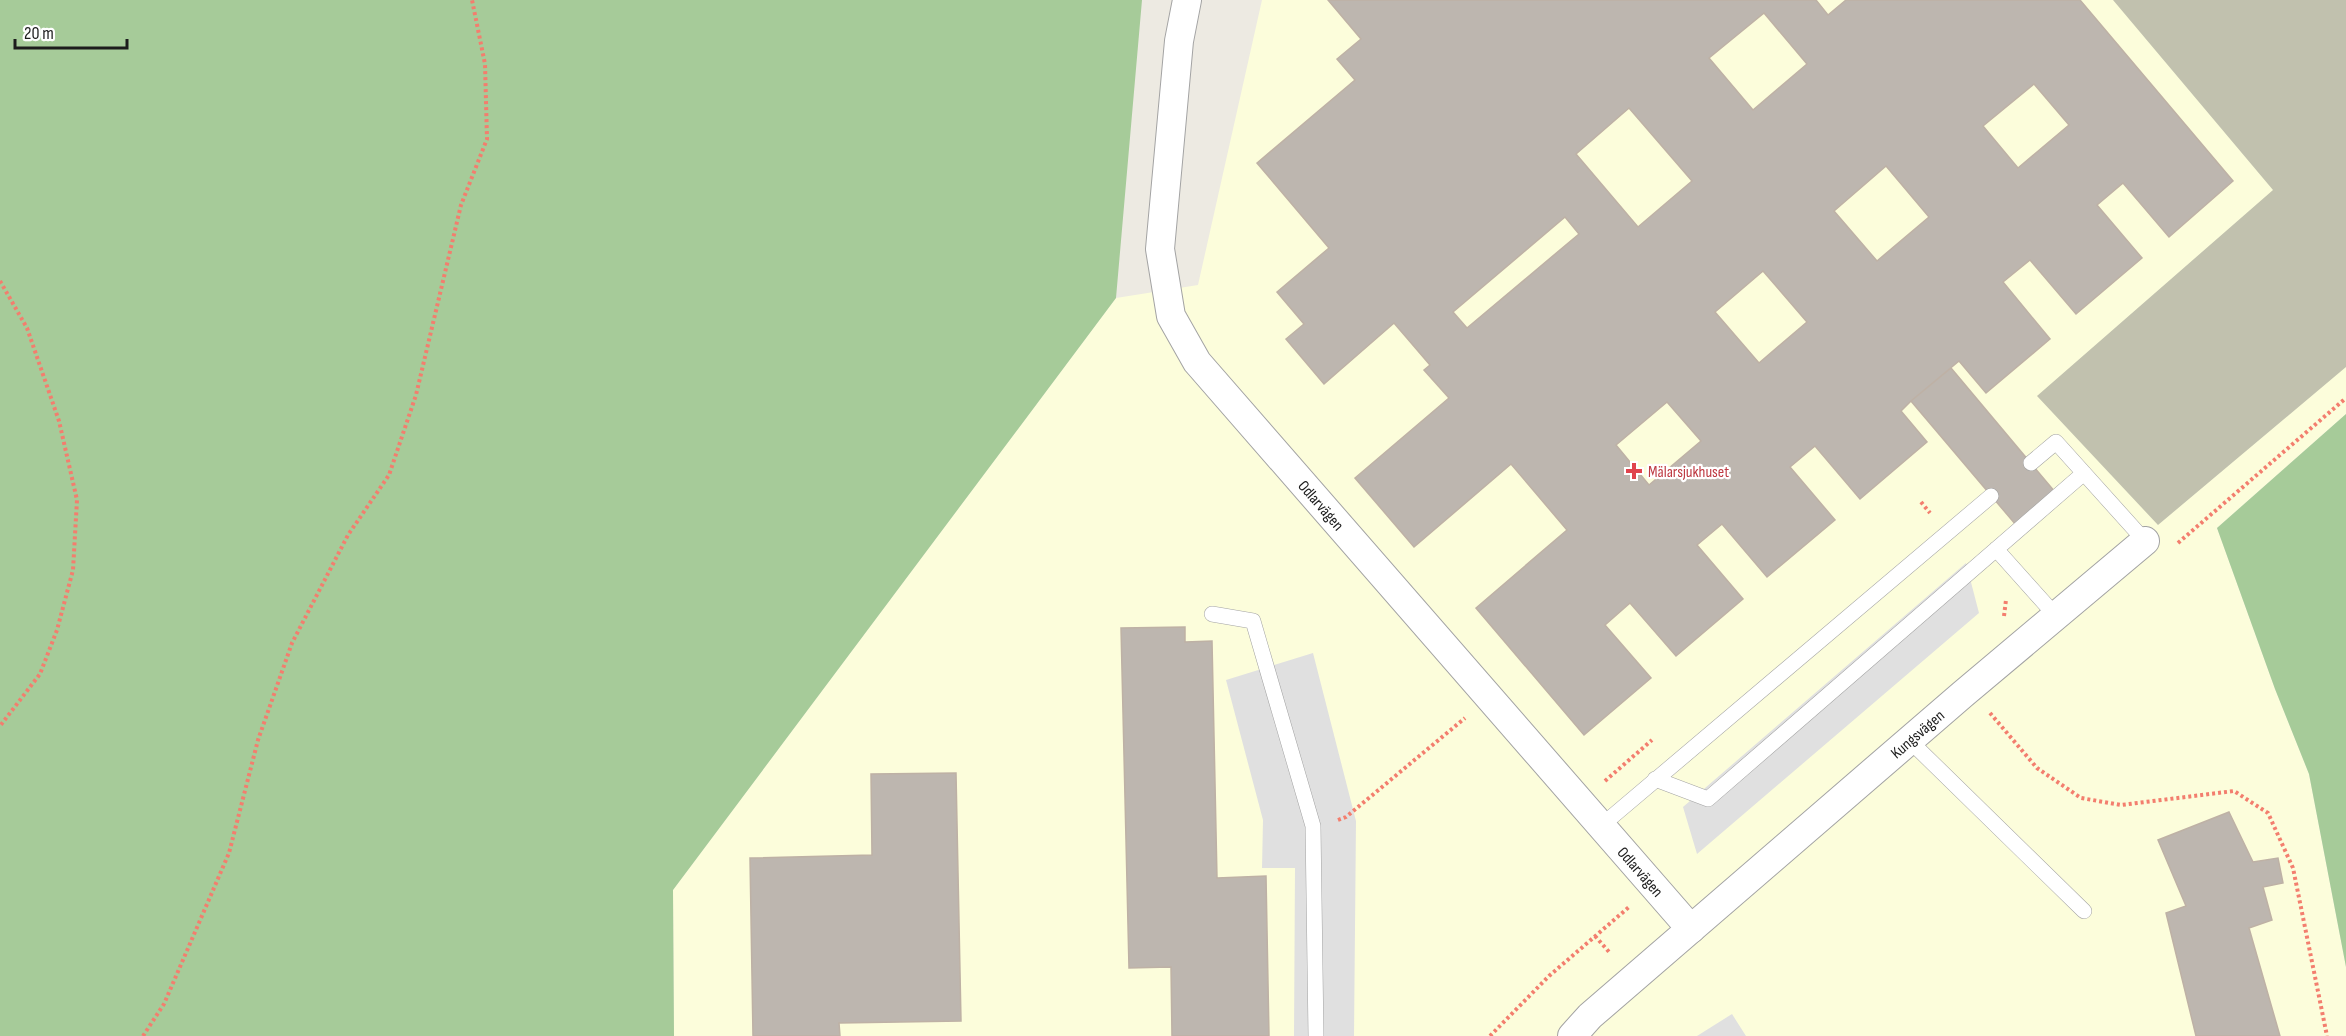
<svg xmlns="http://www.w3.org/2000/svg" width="2346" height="1036" viewBox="0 0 2346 1036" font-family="'Sofia Sans Condensed',sans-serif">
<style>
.education{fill:#fcfddb}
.construction{fill:#c1c1ae}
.forest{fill:#a6cb99}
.parking{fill:#e0e0e0}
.building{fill:#bdb6af;stroke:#beb1a5;stroke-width:1.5;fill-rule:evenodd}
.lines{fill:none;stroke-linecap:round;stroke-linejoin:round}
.service-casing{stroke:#a3a3a3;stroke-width:16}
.minor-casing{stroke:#a3a3a3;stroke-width:30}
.path{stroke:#f37e6e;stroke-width:4;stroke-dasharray:3 3;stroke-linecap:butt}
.service{stroke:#fff;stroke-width:15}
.minor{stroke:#fff;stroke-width:28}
.health-dot{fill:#e0444e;stroke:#fff;stroke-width:2}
.labels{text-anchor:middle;stroke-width:4.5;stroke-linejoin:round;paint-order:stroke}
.health-label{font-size:16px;fill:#be3a42;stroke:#fff;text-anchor:start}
.street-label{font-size:16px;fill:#1c1c1c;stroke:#fff}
</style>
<rect width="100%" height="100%" fill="#edeae2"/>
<path class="education" d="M 1262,0 L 2346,0 L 2346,414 L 2217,528 L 2275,689 L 2309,774 L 2346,967 L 2346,1036 L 674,1036 L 673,890 L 1116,298 L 1198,285 Z"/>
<path class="construction" d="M 2113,0 L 2346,0 L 2346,367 L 2158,525 L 2037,396 L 2273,190 Z"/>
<path class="forest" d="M 0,0 L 1142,0 L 1116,298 L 673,890 L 674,1036 L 0,1036 Z
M 2346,414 L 2346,967 L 2309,774 L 2275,689 L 2217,528 Z"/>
<path class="parking" d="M 1966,563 L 1979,613 L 1697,854 L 1683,807 Z
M 1313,653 L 1356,821 L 1354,1036 L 1294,1036 L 1295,868 L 1262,868 L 1263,820 L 1226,680 Z
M 1732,1014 L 1746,1036 L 1697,1036 Z"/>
<path class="building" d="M 1328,0 L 1816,0 L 1828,15 L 1846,0 L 2080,0 L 2233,181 L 2169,237 L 2123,183 L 2097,205 L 2142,258 L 2076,314 L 2030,260 L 2003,282 L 2050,339 L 1986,393 L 1959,361 L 1911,401 L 1901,411 L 1927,442 L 1860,499 L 1815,446 L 1790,467 L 1835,520 L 1767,577 L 1722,524 L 1697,545 L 1743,599 L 1676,656 L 1630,603 L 1605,625 L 1651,678 L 1584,735 L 1476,608 L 1567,530 L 1511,464 L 1414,547 L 1355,478 L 1449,398 L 1424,370 L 1430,365 L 1394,323 L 1324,384 L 1286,339 L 1304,324 L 1277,292 L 1329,248 L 1257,163 L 1355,80 L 1337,59 L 1361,39 ZM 1764,13 L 1807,64 L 1753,110 L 1709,58 ZM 2034,84 L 2069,125 L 2018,168 L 1983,126 ZM 1629,108 L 1692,181 L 1638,227 L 1576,154 ZM 1886,166 L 1929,217 L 1877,261 L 1834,211 ZM 1565,217 L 1579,234 L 1467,328 L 1453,312 ZM 1763,271 L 1807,322 L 1759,363 L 1715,312 ZM 1667,402 L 1701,441 L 1649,485 L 1616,445 Z
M 1951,368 L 2055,492 L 2016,525 L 1911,401 Z
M 1185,627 L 1185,642 L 1212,641 L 1217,878 L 1266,876 L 1269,1036 L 1172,1036 L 1171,967 L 1129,968 L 1121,628 Z
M 956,773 L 961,1021 L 839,1023 L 840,1036 L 753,1036 L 750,858 L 872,855 L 871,774 Z
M 2229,812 L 2253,862 L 2278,858 L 2283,883 L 2263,887 L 2272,920 L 2249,928 L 2280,1036 L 2196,1036 L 2166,913 L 2186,906 L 2158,840 Z"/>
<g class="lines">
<defs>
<path id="service" d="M 2031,463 L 2056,442 L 2145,541
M 1996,549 L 2056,616
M 1212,614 L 1253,621 L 1313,826 L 1316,1036
M 1909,740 L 2084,911
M 1655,779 L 1708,799 L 2084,473
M 1601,826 L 1991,496"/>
<g id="minor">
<path id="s1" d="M 1187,0 L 1179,41 L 1160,249 L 1171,316 L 1197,362 L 1691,929"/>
<path id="s2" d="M 1572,1036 L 1590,1016 L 1963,694 L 2145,541"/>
</g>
</defs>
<use href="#service" class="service-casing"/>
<use href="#minor" class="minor-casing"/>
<path class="path" d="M 0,281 L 27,328 L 59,421 L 77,500 L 73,570 L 57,630 L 40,674 L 0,726
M 1921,502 L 1930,513
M 2178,543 L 2346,398
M 2004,616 L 2006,600
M 1990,713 L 2037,768 L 2081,798 L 2121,805 L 2234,791 L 2268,813 L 2293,868 L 2327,1036
M 1605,781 L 1652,740
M 1338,820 L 1346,817 L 1465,718
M 1595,936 L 1610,953
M 143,1036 L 164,1004 L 229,853 L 258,740 L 292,643 L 348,535 L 389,475 L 416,395 L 461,205 L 487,139 L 485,64 L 472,0
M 1490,1036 L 1549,976 L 1629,907"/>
<use href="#service" class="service"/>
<use href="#minor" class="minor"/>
</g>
<path class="health-dot" d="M1631 462h6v6h6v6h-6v6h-6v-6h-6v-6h6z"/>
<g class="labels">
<g class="health-label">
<text x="1648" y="477">Mälarsjukhuset</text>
</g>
<g class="street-label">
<text dy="6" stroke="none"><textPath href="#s1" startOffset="561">Odlarvägen</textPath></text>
<text dy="6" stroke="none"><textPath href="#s2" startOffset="459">Kungsvägen</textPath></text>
<text dy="6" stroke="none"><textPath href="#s1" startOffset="1047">Odlarvägen</textPath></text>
</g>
</g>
<path d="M15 39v9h112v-9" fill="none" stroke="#1c1c1c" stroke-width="3"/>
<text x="24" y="39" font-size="18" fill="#1c1c1c" stroke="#ffffff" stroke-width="4.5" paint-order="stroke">20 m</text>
</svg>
